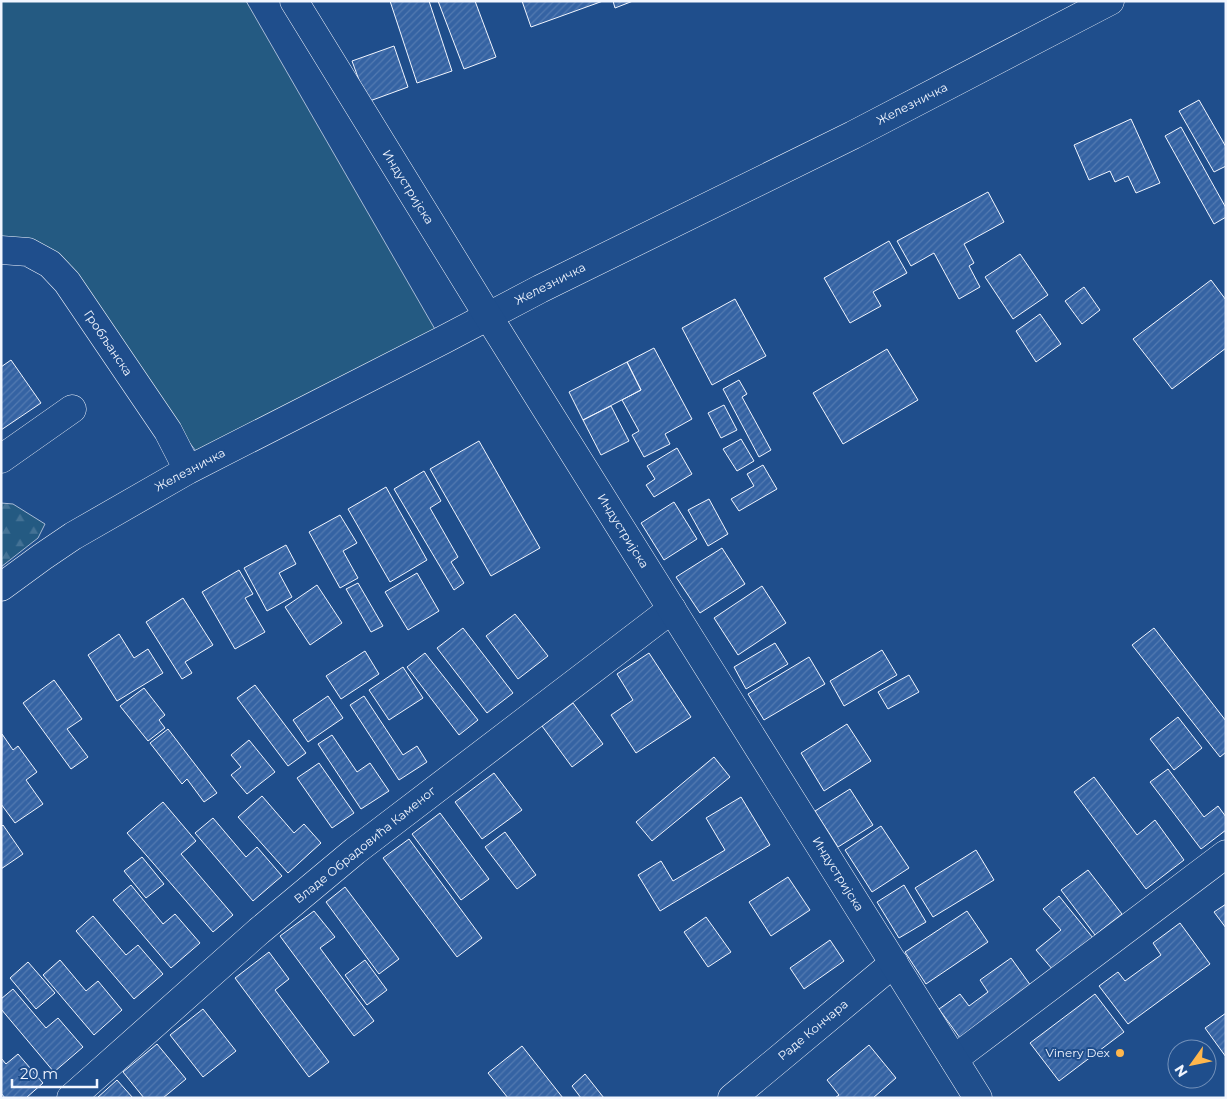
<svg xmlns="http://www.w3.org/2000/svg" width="1227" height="1099" viewBox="0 0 1227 1099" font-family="Montserrat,sans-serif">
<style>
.green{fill:#245a82;stroke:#a8bbd7}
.forest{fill:url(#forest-firs);stroke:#a8bbd7}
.building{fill:url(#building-hatch);stroke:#f2f6ff}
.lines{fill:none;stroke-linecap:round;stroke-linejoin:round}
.minor-casing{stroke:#f2f6ff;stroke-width:29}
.major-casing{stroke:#f2f6ff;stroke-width:29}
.minor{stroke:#1f4e8c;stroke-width:28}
.major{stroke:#1f4e8c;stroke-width:28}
.poi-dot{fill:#ffb74d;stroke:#1f4e8c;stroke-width:2}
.labels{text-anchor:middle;stroke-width:4;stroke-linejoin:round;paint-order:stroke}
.street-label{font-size:12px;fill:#f2f6ff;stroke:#1f4e8c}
.poi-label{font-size:12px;fill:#f2f6ff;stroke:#1f4e8c;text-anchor:end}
</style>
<defs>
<pattern id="forest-firs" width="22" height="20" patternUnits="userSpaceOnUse" patternTransform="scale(1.25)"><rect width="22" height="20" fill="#245a82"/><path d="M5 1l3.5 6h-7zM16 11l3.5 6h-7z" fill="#447295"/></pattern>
<pattern id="building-hatch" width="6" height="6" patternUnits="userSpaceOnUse" patternTransform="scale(1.25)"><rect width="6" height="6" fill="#3563a3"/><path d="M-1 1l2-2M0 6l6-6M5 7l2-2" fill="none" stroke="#537ab1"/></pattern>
</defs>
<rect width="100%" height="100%" fill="#1f4e8c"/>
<path class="green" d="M 1,1 L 246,1 L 436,331 L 203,460 L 160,405 L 71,271 L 1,237 Z"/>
<path class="forest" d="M 1,503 L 13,504 L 45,524 L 38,538 L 1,567 Z"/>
<path class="building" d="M 390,1 L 429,1 L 452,71 L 417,83 Z
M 438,1 L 475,1 L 496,57 L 464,69 Z
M 522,1 L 603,1 L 531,27 Z
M 613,1 L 633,1 L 615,8 Z
M 394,46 L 408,87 L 367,102 L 352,61 Z
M 1199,100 L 1226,147 L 1226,166 L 1214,172 L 1179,111 Z
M 1131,119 L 1160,183 L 1136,193 L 1128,176 L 1115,182 L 1110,171 L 1089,180 L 1074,145 Z
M 1181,127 L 1226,208 L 1226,217 L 1214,224 L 1165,136 Z
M 988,192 L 1004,222 L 964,244 L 974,263 L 969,266 L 980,287 L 959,299 L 934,253 L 911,266 L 897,241 Z
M 889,241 L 907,273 L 873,292 L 881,306 L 850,323 L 824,278 Z
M 1020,254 L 1048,295 L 1013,319 L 985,277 Z
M 1211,280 L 1226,300 L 1226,348 L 1172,389 L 1133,339 Z
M 1084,287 L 1100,310 L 1082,324 L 1065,301 Z
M 735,299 L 766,356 L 712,385 L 682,328 Z
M 1040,314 L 1061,344 L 1036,362 L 1016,331 Z
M 654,348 L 692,419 L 665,434 L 670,444 L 644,457 L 632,435 L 639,431 L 622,400 L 641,390 L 627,362 Z
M 887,349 L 918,400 L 843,444 L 813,393 Z
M 11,360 L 41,403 L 1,430 L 1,367 Z
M 627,362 L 641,390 L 583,420 L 569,392 Z
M 739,380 L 747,394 L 742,397 L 771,450 L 759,457 L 723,389 Z
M 724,405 L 737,430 L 721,438 L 708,413 Z
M 611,406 L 629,441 L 601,455 L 583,420 Z
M 741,439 L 754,461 L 737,471 L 723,449 Z
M 479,441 L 540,548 L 491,576 L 430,469 Z
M 677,448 L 692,474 L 654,497 L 646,485 L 655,479 L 647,466 Z
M 763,465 L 777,489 L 739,511 L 731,499 L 754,486 L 747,474 Z
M 424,471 L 441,501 L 430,508 L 458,557 L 451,562 L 464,583 L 454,590 L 394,489 Z
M 386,487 L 427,560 L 390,582 L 348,509 Z
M 709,499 L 728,534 L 708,546 L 688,510 Z
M 674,502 L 697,539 L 664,560 L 641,523 Z
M 340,515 L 357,543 L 343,551 L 358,578 L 340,588 L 309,532 Z
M 286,545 L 296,564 L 279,573 L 292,597 L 267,611 L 244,568 Z
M 722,548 L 745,584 L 700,613 L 676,577 Z
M 239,570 L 253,594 L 245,598 L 265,632 L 235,649 L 202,592 Z
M 417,573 L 439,611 L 408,630 L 385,592 Z
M 358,583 L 383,626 L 371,632 L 346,589 Z
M 317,585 L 342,623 L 310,645 L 285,607 Z
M 762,586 L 786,623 L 738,655 L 714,618 Z
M 183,598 L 213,645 L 185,662 L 192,673 L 182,679 L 146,622 Z
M 515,614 L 548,656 L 518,679 L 486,636 Z
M 463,628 L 513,693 L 487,713 L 437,648 Z
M 1154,628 L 1226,721 L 1226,752 L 1220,757 L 1132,645 Z
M 119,634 L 134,658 L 148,649 L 163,673 L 117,701 L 88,655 Z
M 775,643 L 788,664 L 746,689 L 734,667 Z
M 882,650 L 897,675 L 844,706 L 830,681 Z
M 365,651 L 379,674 L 341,699 L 326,676 Z
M 425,653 L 478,720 L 459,735 L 407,667 Z
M 649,653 L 691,717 L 636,753 L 611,715 L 633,700 L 617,674 Z
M 809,657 L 825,684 L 764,720 L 748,694 Z
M 403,667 L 423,698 L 389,720 L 369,690 Z
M 909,675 L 919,692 L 888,709 L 878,692 Z
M 54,680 L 82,719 L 67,729 L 88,757 L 71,769 L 23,703 Z
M 255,685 L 306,753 L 288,766 L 237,698 Z
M 144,688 L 165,715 L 159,720 L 165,728 L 148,741 L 120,706 Z
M 328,696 L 343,718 L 308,742 L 293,720 Z
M 364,696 L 403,755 L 417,746 L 427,762 L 399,780 L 350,705 Z
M 573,703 L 603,744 L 572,767 L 542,726 Z
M 1178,717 L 1202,748 L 1174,770 L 1150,739 Z
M 847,724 L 871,761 L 824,791 L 801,753 Z
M 168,729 L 217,793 L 204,802 L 187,779 L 182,784 L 150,743 Z
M 2,734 L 13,750 L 18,746 L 37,772 L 26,780 L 43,804 L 15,823 L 1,804 Z
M 332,735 L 357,772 L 370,763 L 389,791 L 361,809 L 318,744 Z
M 249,740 L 275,772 L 247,794 L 231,775 L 241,767 L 231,755 Z
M 714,757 L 730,777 L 652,841 L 636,822 Z
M 319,763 L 354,813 L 332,828 L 297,778 Z
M 1168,769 L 1204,817 L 1218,806 L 1226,817 L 1226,830 L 1201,849 L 1150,782 Z
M 494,773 L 522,810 L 482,839 L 455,802 Z
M 1094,777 L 1137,835 L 1155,820 L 1184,860 L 1146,889 L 1074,792 Z
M 850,789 L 873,825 L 838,847 L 815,811 Z
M 262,796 L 294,833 L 304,824 L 321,843 L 288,873 L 238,817 Z
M 741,797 L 770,845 L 660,911 L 638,875 L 661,861 L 673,881 L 725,850 L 706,818 Z
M 163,802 L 196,841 L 181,854 L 233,915 L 213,932 L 127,833 Z
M 440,813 L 489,879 L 461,900 L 412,834 Z
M 213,818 L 246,857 L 257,847 L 282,876 L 253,901 L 195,833 Z
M 3,825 L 23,854 L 1,869 L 1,827 Z
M 881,826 L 909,868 L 872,892 L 845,850 Z
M 505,832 L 536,875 L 517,889 L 485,847 Z
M 409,839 L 482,938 L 457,957 L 383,858 Z
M 976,850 L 994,880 L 933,917 L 915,888 Z
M 142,857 L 164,884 L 146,898 L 124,871 Z
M 1088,870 L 1122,914 L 1095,935 L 1061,890 Z
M 788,877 L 810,910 L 771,936 L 749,902 Z
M 131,885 L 163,924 L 175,914 L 200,943 L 171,968 L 113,900 Z
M 904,885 L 926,922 L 899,938 L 877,902 Z
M 345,887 L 399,959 L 379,974 L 326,902 Z
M 1059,896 L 1093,938 L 1053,970 L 1036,950 L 1061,930 L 1043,909 Z
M 1226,904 L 1226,928 L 1214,912 Z
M 314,911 L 335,937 L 320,948 L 374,1021 L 354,1036 L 280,936 Z
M 967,911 L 988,942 L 926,984 L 905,952 Z
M 93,916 L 126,955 L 138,945 L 163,974 L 134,999 L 76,931 Z
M 706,917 L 731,952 L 708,967 L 684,932 Z
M 1180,923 L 1210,964 L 1128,1024 L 1099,986 L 1118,972 L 1125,981 L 1161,955 L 1153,943 Z
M 830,940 L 844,961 L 804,989 L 790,968 Z
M 269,952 L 289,979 L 275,990 L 329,1062 L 309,1077 L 235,978 Z
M 1011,958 L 1031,986 L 960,1038 L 939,1009 L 960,994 L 969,1006 L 988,992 L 980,980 Z
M 60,960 L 86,991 L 98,981 L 122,1010 L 94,1035 L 43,975 Z
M 365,960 L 387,990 L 367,1005 L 345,975 Z
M 28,962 L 55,993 L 36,1009 L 10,978 Z
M 13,989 L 46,1028 L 58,1018 L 83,1047 L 54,1072 L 1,1009 L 1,999 Z
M 1095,994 L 1124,1032 L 1059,1081 L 1030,1043 Z
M 203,1009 L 236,1051 L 203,1077 L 170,1035 Z
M 1226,1013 L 1226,1057 L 1205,1028 Z
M 157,1044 L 186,1079 L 163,1098 L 144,1098 L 123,1072 Z
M 869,1045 L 896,1078 L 873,1098 L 835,1098 L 839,1095 L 827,1080 Z
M 522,1046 L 563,1098 L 508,1098 L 488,1073 Z
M 18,1054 L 43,1083 L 26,1098 L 5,1098 L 1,1093 L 1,1058 L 6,1064 Z
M 585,1074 L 604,1098 L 581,1098 L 572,1086 Z
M 117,1080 L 133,1098 L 97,1098 Z"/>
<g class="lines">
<defs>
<path id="minor" d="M 1,250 L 28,252 L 50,264 L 67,282 L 168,431 L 188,470
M 1,459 L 72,409
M 1,587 L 42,557 L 73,536 L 188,470 L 443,340 L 540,289 L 853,135 L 1110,1
M 954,1059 L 1226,854
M 71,1098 L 259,931 L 355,851 L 672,609
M 732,1098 L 894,963"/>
<path id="major" d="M 294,1 L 488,316 L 978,1098"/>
</defs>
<use href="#minor" class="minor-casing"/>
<use href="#major" class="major-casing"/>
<use href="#minor" class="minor"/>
<use href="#major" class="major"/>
</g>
<circle class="poi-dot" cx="1120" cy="1053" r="5"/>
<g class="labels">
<g class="street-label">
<text transform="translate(912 104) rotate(-27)" y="4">Железничка</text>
<text transform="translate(408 187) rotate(58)" y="4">Индустријска</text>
<text transform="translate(550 284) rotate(-27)" y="4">Железничка</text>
<text transform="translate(108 343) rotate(56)" y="4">Гробљанска</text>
<text transform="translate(190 470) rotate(-28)" y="4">Железничка</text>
<text transform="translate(623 531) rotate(58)" y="4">Индустријска</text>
<text transform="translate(365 845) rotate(-39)" y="4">Владе Обрадовића Каменог</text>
<text transform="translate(838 874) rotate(58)" y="4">Индустријска</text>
<text transform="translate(813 1030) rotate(-40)" y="4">Раде Кончара</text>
</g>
<g class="poi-label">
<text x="1110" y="1057">Vinery Dex</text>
</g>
</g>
<rect width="1227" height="1099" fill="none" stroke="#f2f6ff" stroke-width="5"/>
<g transform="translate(1192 1064) rotate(237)"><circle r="24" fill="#1f4e8c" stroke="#7391ba"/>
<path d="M0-4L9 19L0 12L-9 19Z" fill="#ffb74d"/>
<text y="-8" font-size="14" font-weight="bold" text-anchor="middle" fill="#f2f6ff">N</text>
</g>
<path d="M12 1079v8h85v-8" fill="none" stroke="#f2f6ff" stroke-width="2.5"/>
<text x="20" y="1079" font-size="15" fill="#f2f6ff" stroke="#1f4e8c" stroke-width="4" paint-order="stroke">20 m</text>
</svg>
